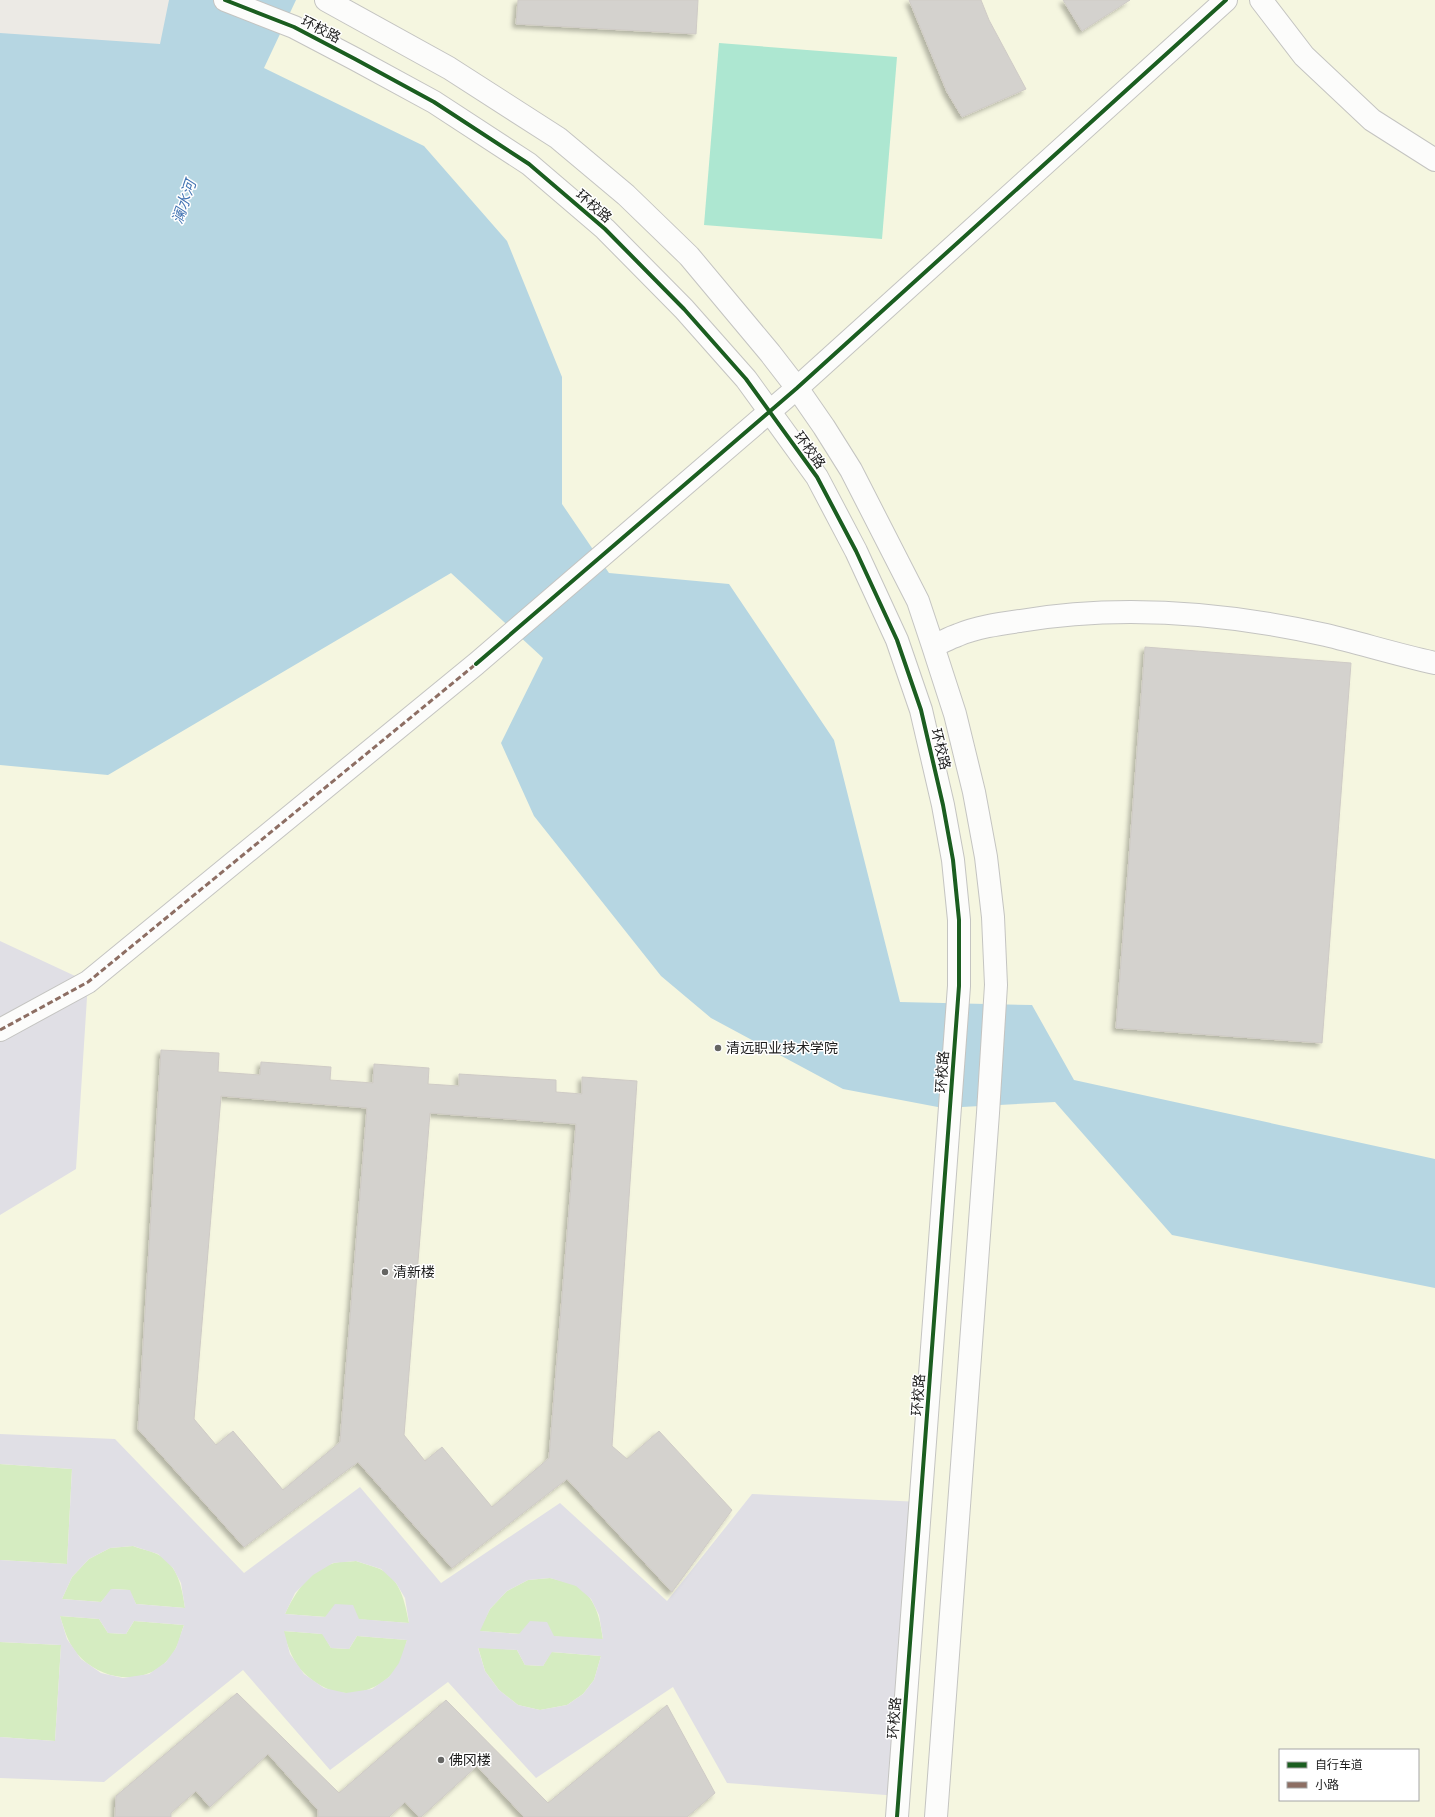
<svg xmlns="http://www.w3.org/2000/svg" width="1435" height="1817" viewBox="0 0 1435 1817" font-family="Commissioner,'Noto Sans SC',sans-serif">
<style>
.education{fill:#f5f6e0;fill-rule:evenodd}
.grass{fill:#d5ecc1}
.pitch{fill:#ade7d1}
.plaza{fill:#e0dfe5;fill-rule:evenodd}
.water{fill:#b6d6e2}
.building{fill:#d4d2ce;stroke:#cfcbc6;fill-rule:evenodd;filter:url(#shadow)}
.lines{fill:none;stroke-linecap:round;stroke-linejoin:round}
.minor-casing{stroke:#c4c4c1;stroke-width:24}
.minor{stroke:#fcfcfb;stroke-width:22}
.quiet{stroke:#8d6e63;stroke-width:3;stroke-dasharray:6 3;stroke-linecap:butt}
.cycleway-casing{stroke:#fff;stroke-width:6}
.cycleway{stroke:#1b5e20;stroke-width:4}
.poi-dot{fill:#656563;stroke:#fff;stroke-width:1.5}
.labels{text-anchor:middle;stroke-width:3;stroke-linejoin:round;paint-order:stroke}
.street-label{font-size:14px;fill:#1d1d1d;stroke:#fff}
.poi-label{font-size:14px;fill:#1d1d1d;stroke:#fff;text-anchor:start}
.water-label{font-size:15px;font-style:italic;fill:#4374b3;stroke:#fff}
</style>
<defs>
<filter id="shadow"><feDropShadow dx="-3.5" dy="3.5" stdDeviation="2" flood-color="#0004"/></filter>
</defs>
<rect width="100%" height="100%" fill="#eceae5"/>
<path class="education" d="M 192,0 L 1435,0 L 1435,1817 L 0,1817 L 0,346 ZM 1280,1750 L 1418,1750 L 1418,1800 L 1280,1800 Z"/>
<path class="grass" d="M 0,1464 L 72,1469 L 67,1564 L 0,1560 Z
M 133,1546 C 140,1549 149,1550 157,1554 C 178,1564 182,1588 185,1608 L 136,1604 L 129,1590 L 112,1589 L 101,1602 L 62,1599 L 72,1577 L 89,1559 L 110,1548 Z
M 356,1561 C 364,1564 373,1566 380,1569 C 401,1579 405,1603 409,1623 L 285,1614 C 295,1593 309,1570 334,1563 C 341,1561 349,1562 356,1561 Z
M 550,1578 C 558,1580 567,1582 575,1585 C 596,1596 600,1619 603,1640 L 479,1631 L 490,1609 L 507,1591 L 528,1580 Z
M 60,1616 L 99,1619 L 108,1633 L 126,1634 L 134,1621 L 184,1625 C 181,1632 180,1641 176,1648 C 157,1685 110,1685 82,1659 C 69,1647 65,1632 60,1616 Z
M 283,1631 L 323,1634 L 331,1648 L 349,1649 L 357,1636 L 407,1640 C 405,1647 403,1656 400,1663 C 390,1682 367,1694 346,1693 C 331,1693 316,1684 305,1674 C 293,1663 288,1647 283,1631 Z
M 0,1642 L 61,1645 L 55,1741 L 0,1737 Z
M 478,1647 L 517,1650 L 525,1665 L 543,1666 L 551,1652 L 601,1656 L 594,1680 L 583,1694 L 567,1705 L 540,1710 L 518,1705 L 499,1690 L 485,1671 Z"/>
<path class="pitch" d="M 719,43 L 897,57 L 882,239 L 704,225 Z"/>
<path class="plaza" d="M 0,941 L 88,982 L 76,1169 L 0,1215 Z
M 0,1434 L 115,1439 L 244,1573 L 360,1487 L 441,1583 L 560,1503 L 667,1601 L 752,1494 L 921,1502 L 899,1796 L 727,1783 L 673,1687 L 536,1778 L 448,1682 L 330,1770 L 243,1670 L 104,1782 L 0,1778 L 0,1737 L 55,1741 L 61,1645 L 0,1642 L 0,1560 L 67,1564 L 72,1469 L 0,1464 ZM 133,1546 L 158,1554 L 173,1568 L 181,1583 L 185,1608 L 136,1604 L 130,1590 L 111,1589 L 101,1602 L 62,1599 L 72,1577 L 89,1559 L 110,1548 ZM 356,1561 L 381,1569 L 396,1583 L 405,1598 L 409,1623 L 359,1619 L 353,1605 L 335,1604 L 325,1617 L 285,1614 L 295,1593 L 313,1575 L 333,1563 ZM 550,1578 L 576,1586 L 591,1599 L 599,1615 L 603,1639 L 554,1636 L 547,1622 L 530,1621 L 519,1634 L 480,1631 L 490,1609 L 507,1591 L 528,1580 ZM 60,1616 L 99,1619 L 108,1633 L 126,1634 L 134,1621 L 184,1625 L 176,1648 L 166,1662 L 149,1674 L 123,1678 L 101,1673 L 81,1659 L 67,1639 ZM 284,1631 L 322,1634 L 331,1648 L 349,1649 L 357,1636 L 407,1640 L 399,1663 L 389,1677 L 372,1689 L 346,1693 L 324,1688 L 304,1674 L 290,1654 ZM 478,1648 L 517,1650 L 525,1665 L 543,1666 L 552,1652 L 601,1656 L 594,1680 L 583,1694 L 567,1705 L 540,1710 L 518,1705 L 499,1690 L 485,1671 Z"/>
<path class="water" d="M 169,0 L 296,0 L 264,68 L 424,146 L 507,241 L 562,377 L 562,504 L 609,573 L 729,584 L 834,740 L 900,1002 L 1032,1005 L 1074,1080 L 1435,1159 L 1435,1288 L 1172,1235 L 1055,1102 L 943,1108 L 843,1089 L 711,1018 L 661,976 L 534,816 L 501,743 L 543,658 L 451,573 L 108,775 L 0,765 L 0,33 L 160,44 Z"/>
<path class="building" d="M 518,0 L 698,0 L 696,34 L 516,24 Z
M 909,0 L 981,0 L 989,20 L 1026,89 L 962,117 L 947,92 Z
M 1063,0 L 1130,0 L 1082,31 Z
M 1145,647 L 1351,663 L 1322,1043 L 1116,1028 Z
M 161,1050 L 219,1053 L 218,1072 L 260,1075 L 261,1062 L 331,1067 L 330,1080 L 373,1083 L 374,1064 L 429,1068 L 428,1084 L 459,1086 L 459,1074 L 556,1080 L 556,1092 L 582,1094 L 582,1077 L 637,1081 L 612,1446 L 627,1459 L 659,1431 L 732,1510 L 672,1592 L 567,1479 L 452,1568 L 358,1462 L 244,1547 L 138,1429 ZM 221,1096 L 367,1108 L 340,1442 L 283,1490 L 233,1431 L 216,1445 L 194,1419 ZM 430,1113 L 576,1124 L 549,1458 L 492,1507 L 442,1447 L 425,1461 L 404,1435 Z
M 237,1693 L 339,1793 L 446,1700 L 548,1803 L 667,1705 L 715,1793 L 687,1817 L 524,1817 L 477,1766 L 421,1817 L 419,1817 L 405,1802 L 389,1817 L 318,1817 L 318,1810 L 268,1754 L 210,1807 L 196,1791 L 171,1813 L 171,1817 L 115,1817 L 116,1796 Z"/>
<g class="lines">
<defs>
<path id="minor" d="M 225,0 L 294,27 L 355,59 L 434,102 L 529,164 L 605,229 L 684,309 L 746,379 L 817,477 L 856,551 L 897,640 L 921,710 L 943,805 L 953,860 L 959,920 L 959,986 L 897,1817
M 326,0 L 449,68 L 558,138 L 626,195 L 689,256 L 770,353 L 797,388 L 824,427 L 851,470 L 918,601 L 933,646 L 955,714 L 974,792 L 986,857 L 993,917 L 996,985 L 988,1113 L 936,1817
M 1261,0 L 1304,56 L 1372,120 L 1435,160
M 933,646 C 941,643 949,638 958,635 C 977,627 999,624 1020,621 C 1121,604 1227,613 1326,635 C 1363,644 1398,655 1435,663
M 0,1030 L 88,982 L 476,664 L 797,388 L 1226,0"/>
</defs>
<use href="#minor" class="minor-casing"/>
<use href="#minor" class="minor"/>
<path class="quiet" d="M 0,1030 L 88,982 L 476,664"/>
<defs>
<path id="cycleway" d="M 225,0 L 294,27 L 355,59 L 434,102 L 529,164 L 605,229 L 684,309 L 746,379 L 817,477 L 856,551 L 897,640 L 921,710 L 943,805 L 953,860 L 959,920 L 959,986 L 897,1817
M 476,664 L 797,388 L 1226,0"/>
</defs>
<use href="#cycleway" class="cycleway-casing"/>
<use href="#cycleway" class="cycleway"/>
</g>
<g class="poi-dot">
<circle cx="718" cy="1048" r="4"/>
<circle cx="385" cy="1272" r="4"/>
<circle cx="441" cy="1760" r="4"/>
</g>
<g class="labels">
<g class="street-label">
<text transform="translate(321 29) rotate(27)" y="5">环校路</text>
<text transform="translate(594 206) rotate(41)" y="5">环校路</text>
<text transform="translate(810 450) rotate(54)" y="5">环校路</text>
<text transform="translate(941 749) rotate(76)" y="5">环校路</text>
<text transform="translate(942 1072) rotate(-86)" y="5">环校路</text>
<text transform="translate(918 1395) rotate(-86)" y="5">环校路</text>
<text transform="translate(894 1718) rotate(-86)" y="5">环校路</text>
</g>
<g class="poi-label">
<text x="726" y="1053">清远职业技术学院</text>
<text x="393" y="1277">清新楼</text>
<text x="449" y="1765">佛冈楼</text>
</g>
<g class="water-label">
<text transform="translate(184 202) rotate(-71)" y="5">澜水河</text>
</g>
</g>
<rect x="1279" y="1749" width="140" height="52" fill="#ffffff" stroke="#a5a5a5"/>
<rect x="1287" y="1762" width="20" height="6" fill="#1b5e20" stroke="#a5a5a5"/>
<text x="1315" y="1769" font-size="12" fill="#1d1d1d">自行车道</text>
<rect x="1287" y="1782" width="20" height="6" fill="#8d6e63" stroke="#a5a5a5"/>
<text x="1315" y="1789" font-size="12" fill="#1d1d1d">小路</text>
</svg>
